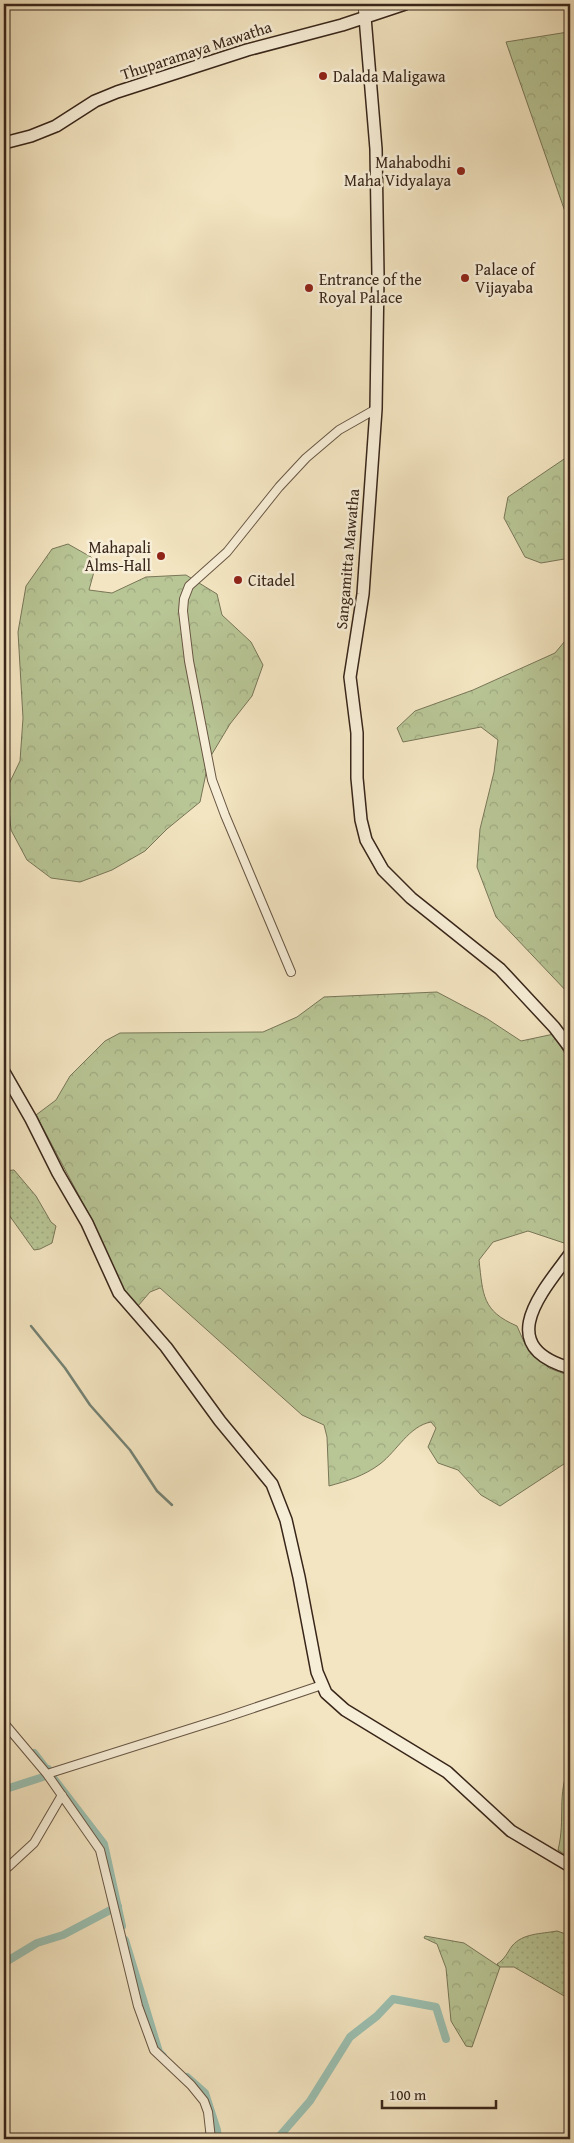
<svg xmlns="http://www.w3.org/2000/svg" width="574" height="2143" viewBox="0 0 574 2143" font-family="'Gentium Book Plus',serif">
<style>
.grass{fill:url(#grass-dots);stroke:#787658}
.forest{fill:url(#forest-crowns);stroke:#787658}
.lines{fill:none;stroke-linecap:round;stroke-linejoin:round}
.stream{stroke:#748274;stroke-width:2.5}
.canal{stroke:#9bbfb0;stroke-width:8}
.minor-casing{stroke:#685644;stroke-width:10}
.tertiary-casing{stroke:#685644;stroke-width:12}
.secondary-casing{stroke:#39261a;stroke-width:14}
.minor{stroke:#f7eed7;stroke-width:8}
.tertiary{stroke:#f7eed7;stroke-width:10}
.secondary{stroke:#f7eed7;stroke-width:11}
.poi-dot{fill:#8f2418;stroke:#f7eed7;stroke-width:2}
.labels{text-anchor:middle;stroke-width:5;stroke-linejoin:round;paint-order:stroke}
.street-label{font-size:16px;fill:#39261a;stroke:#f7eed7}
.poi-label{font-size:16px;fill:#39261a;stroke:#f7eed7;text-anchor:start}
</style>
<defs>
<pattern id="grass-dots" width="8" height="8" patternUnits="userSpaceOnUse" patternTransform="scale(1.25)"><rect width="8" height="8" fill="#b8c595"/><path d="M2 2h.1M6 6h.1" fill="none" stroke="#9fa980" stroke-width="1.8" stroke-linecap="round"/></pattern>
<pattern id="forest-crowns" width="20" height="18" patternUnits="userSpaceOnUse" patternTransform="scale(1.25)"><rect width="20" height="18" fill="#b8c595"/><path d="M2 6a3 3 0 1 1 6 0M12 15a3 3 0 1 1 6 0" fill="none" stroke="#9fa980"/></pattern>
</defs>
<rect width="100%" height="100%" fill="#f3e5c1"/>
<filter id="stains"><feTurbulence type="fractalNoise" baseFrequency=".004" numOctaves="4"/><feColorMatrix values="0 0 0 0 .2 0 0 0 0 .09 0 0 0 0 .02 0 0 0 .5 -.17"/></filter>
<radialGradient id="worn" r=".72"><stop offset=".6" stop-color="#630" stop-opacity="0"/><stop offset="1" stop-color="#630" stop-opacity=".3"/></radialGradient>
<path class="grass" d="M 14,1170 L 36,1196 L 51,1222 L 56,1226 L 52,1243 L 40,1249 L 34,1250 L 4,1208 L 4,1171 Z
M 557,1931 L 566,1934 L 570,1938 L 570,2004 L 566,1997 L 514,1967 L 500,1967 L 497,1964 C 505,1959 507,1953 512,1946 C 523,1933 541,1934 557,1931 Z"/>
<path class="forest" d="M 568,32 L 570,38 L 570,226 L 506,42 Z
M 570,455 L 570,558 L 541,563 L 525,557 L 504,518 L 508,497 Z
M 68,544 L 91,557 L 95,568 L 89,590 L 112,593 L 146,577 L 186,575 L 217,594 L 222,615 L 251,642 L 263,665 L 252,696 L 230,724 L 209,759 L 200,802 L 167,829 L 145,851 L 112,870 L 80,882 L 51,878 L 27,860 L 11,830 L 7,788 L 20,761 L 23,718 L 18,632 L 26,586 L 52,549 Z
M 570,635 L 570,995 L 496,917 L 477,867 L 480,829 L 494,772 L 498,740 L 481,727 L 403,742 L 397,728 L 415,711 L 473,690 L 555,653 Z
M 437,992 L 486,1018 L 521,1041 L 554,1034 L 570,1063 L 570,1238 L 567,1244 L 528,1231 L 493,1242 L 479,1260 C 483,1295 482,1311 517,1326 L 524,1342 L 549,1368 L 570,1376 L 570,1460 L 500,1506 L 481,1495 L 458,1470 L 438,1463 L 428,1447 L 436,1428 L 431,1422 C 409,1426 397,1451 380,1464 C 364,1476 347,1481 329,1486 L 327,1437 L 324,1425 L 302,1415 L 160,1288 L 150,1292 L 138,1306 L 124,1293 L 93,1222 L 36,1115 L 56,1100 L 70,1076 L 105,1041 L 120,1033 L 263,1032 L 297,1017 L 324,997 Z
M 570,1765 L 570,1858 L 558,1850 C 566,1818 556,1795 570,1765 Z
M 425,1936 L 464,1943 L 500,1967 L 472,2047 L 466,2046 L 451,2021 L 446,1968 L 437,1944 L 424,1938 Z"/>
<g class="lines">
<path class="stream" d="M 31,1326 L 65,1368 L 90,1405 L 130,1450 L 157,1491 L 172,1505"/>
<path class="canal" d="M 34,1753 L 104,1844 L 122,1926
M 4,1787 L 9,1788 L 43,1777 L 48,1769
M 125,1940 L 159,2052 L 163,2056
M 4,1963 L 37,1943 L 63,1935 L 118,1906
M 187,2077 L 205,2093 L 217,2130 L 218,2139
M 277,2139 L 310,2101 L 350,2037 L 377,2016 L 393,1999 L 436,2007 L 446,2039"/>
<defs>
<path id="minor" d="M 291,972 L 225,815 L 212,780 L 189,661 L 183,611 L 184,599 L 189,586 L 227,552 L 279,487 L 306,458 L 339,430 L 376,409
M 4,1723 L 47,1774 L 224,1718 L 322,1685
M 47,1774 L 100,1850 L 138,2006 L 154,2050 L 191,2085 L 204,2101 L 208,2112 L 211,2139
M 8,1867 L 34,1843 L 62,1795"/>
<path id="tertiary" d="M 363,4 L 365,17"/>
<path id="secondary" d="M 365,17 L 376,149 L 378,276 L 376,409 L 363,594 L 350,677 L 357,733 L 357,778 L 361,820 L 366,840 L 383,870 L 411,898 L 500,969 L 554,1027 L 570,1048
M 4,143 L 31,136 L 56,126 L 95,101 L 117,92 L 247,50 L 342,25 L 405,4
M 4,1072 L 31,1119 L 58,1173 L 87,1223 L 119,1293 L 166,1347 L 220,1421 L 272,1484 L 286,1520 L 299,1577 L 317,1672 L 326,1693 L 345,1710 L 447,1772 L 511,1831 L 570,1866
M 570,1254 C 542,1292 493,1346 570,1368"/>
</defs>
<use href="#minor" class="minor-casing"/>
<use href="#tertiary" class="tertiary-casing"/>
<use href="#secondary" class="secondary-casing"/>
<use href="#minor" class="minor"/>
<use href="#tertiary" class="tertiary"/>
<use href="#secondary" class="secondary"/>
</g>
<g class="poi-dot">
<circle cx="323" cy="76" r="5"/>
<circle cx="461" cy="171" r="5"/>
<circle cx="465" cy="278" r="5"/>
<circle cx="309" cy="288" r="5"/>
<circle cx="161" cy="556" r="5"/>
<circle cx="238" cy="580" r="5"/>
</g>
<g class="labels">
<g class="street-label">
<text transform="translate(196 50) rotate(-18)" y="6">Thuparamaya Mawatha</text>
<text transform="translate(347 559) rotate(-85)" y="6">Sangamitta Mawatha</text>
</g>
<g class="poi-label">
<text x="333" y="82">Dalada Maligawa</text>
<text x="451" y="168" text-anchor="end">Mahabodhi<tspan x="451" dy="18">Maha Vidyalaya</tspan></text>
<text x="475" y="275">Palace of<tspan x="475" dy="18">Vijayaba</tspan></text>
<text x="319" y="285">Entrance of the<tspan x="319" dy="18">Royal Palace</tspan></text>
<text x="151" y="553" text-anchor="end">Mahapali<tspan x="151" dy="18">Alms-Hall</tspan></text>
<text x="248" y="586">Citadel</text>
</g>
</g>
<rect width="574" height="2143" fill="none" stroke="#f3e5c1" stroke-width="20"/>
<rect x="5" y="5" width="564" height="2133" fill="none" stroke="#39261a" stroke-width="2.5"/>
<rect x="10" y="10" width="554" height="2123" fill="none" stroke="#39261a"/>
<path d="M382 2100v8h114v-8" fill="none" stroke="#39261a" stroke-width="2.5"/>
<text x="389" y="2100" font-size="15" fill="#39261a" stroke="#f7eed7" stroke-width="4" paint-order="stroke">100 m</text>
<rect width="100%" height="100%" filter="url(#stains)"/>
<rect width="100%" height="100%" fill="url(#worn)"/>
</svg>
